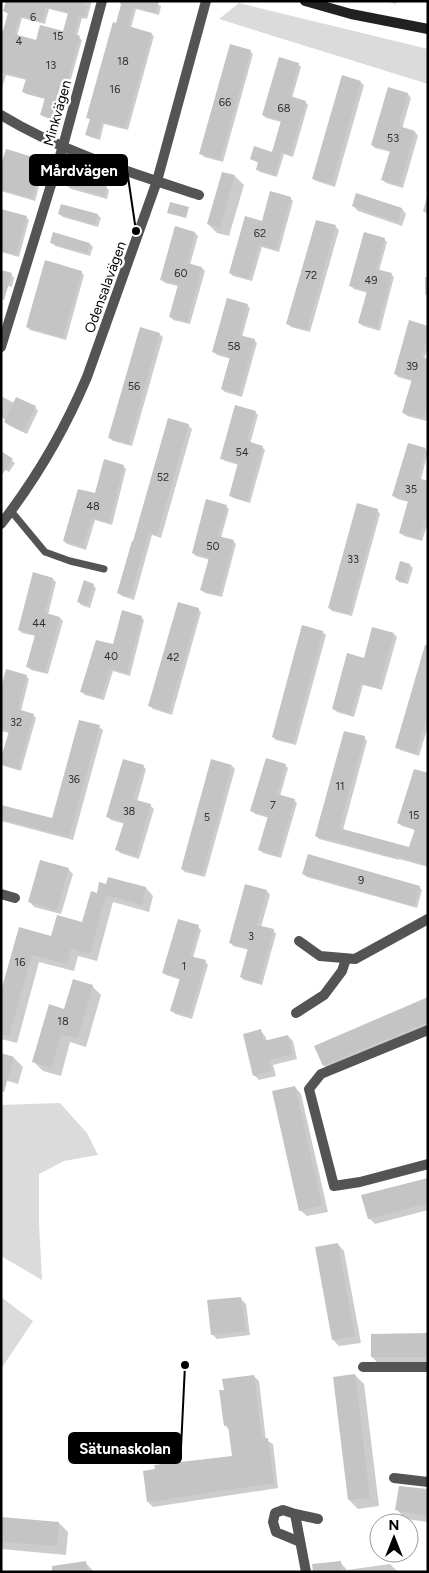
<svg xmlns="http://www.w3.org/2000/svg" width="429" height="1573" viewBox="0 0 429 1573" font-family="Figtree,sans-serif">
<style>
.green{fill:#dbdbdb}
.shadow{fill:#0003;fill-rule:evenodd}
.building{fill:#c4c4c4;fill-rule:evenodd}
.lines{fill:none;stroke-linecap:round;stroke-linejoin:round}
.lane{stroke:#545454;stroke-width:7}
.street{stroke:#545454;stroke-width:10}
.secondary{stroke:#212121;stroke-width:10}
.labels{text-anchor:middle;stroke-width:5;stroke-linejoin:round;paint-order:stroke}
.number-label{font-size:11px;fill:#313131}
.street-label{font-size:14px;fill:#000;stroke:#fff}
.leader{fill:none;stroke:#000;stroke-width:2}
.callout-dot{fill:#000;stroke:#fff;stroke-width:2}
.callout{fill:#000;stroke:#000;stroke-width:2}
.callout-label{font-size:15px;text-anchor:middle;font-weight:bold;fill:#fff}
</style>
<rect width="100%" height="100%" fill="#fff"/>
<path class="green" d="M 239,3 L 428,49 L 428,84 L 219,19 Z
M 60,1103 L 87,1133 L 98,1155 L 64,1161 L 39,1174 L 39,1223 L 42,1280 L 1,1256 L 1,1105 Z
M 1,1297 L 33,1321 L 1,1369 Z"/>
<path class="shadow" d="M 7,1 L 92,1 L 87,19 L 82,18 L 77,36 L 82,40 L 64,104 L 59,103 L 54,120 L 44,117 L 41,115 L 45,99 L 26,94 L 24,92 L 27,80 L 6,75 L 1,91 L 1,32 L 4,32 L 8,14 L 4,11 ZM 49,9 L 69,14 L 64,33 L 37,41 L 17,36 L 22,18 L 45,24 Z
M 119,1 L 152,1 L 161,6 L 159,15 L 136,9 L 131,28 L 151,34 L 154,36 L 128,130 L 104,124 L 100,140 L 90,137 L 87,134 L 91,120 L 87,117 L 117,25 L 121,5 Z
M 385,1 L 397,1 L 396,4 Z
M 250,51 L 253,54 L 223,162 L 204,157 L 201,154 Z
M 298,64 L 301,67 L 292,98 L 305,102 L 308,105 L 293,157 L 284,154 L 277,177 L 260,172 L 257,169 L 259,163 L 251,159 L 272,153 L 281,122 L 266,118 L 263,115 Z
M 360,82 L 364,85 L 335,187 L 316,181 L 313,178 Z
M 389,89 L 408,94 L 411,98 L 402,129 L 415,132 L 418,136 L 403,188 L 386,183 L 383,180 L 391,152 L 375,148 L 372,145 Z
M 42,161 L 45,164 L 35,201 L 1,191 L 1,170 Z
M 235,176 L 244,185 L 229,236 L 217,233 L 208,224 Z
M 68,186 L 106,187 L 109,190 L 107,199 L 71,189 Z
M 428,193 L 428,215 L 423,211 Z
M 290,198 L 293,201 L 279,252 L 262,247 L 252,281 L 233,276 L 230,273 L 262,222 Z
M 353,206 L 402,209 L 406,214 L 402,226 L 358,211 Z
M 1,210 L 26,217 L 29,220 L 19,257 L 1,252 Z
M 59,214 L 98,215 L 101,218 L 98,227 L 63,217 Z
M 317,221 L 336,227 L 339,230 L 310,332 L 291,327 L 288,324 Z
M 176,228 L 195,233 L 198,236 L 190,265 L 202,268 L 205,271 L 190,324 L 173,320 L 170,316 L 178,286 L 165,283 L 162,280 Z
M 384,239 L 387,242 L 379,271 L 391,274 L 394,277 L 380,331 L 363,326 L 359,323 L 368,293 L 354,289 L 351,286 Z
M 52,242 L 90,244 L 93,247 L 90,256 L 55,246 Z
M 81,272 L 84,275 L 66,340 L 30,330 L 27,327 Z
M 11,274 L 14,278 L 12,287 L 1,284 Z
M 425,277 L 428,277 L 428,297 L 425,294 Z
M 247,305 L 250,308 L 242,337 L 254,340 L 257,343 L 242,397 L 225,392 L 222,389 L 231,359 L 217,355 L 214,352 Z
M 428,327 L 428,347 L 424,359 L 428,360 L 428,414 L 426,421 L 407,416 L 403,412 L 412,381 L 398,377 L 395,373 Z
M 159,334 L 163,337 L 132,446 L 113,441 L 110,438 Z
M 1,396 L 14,403 L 35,407 L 38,411 L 27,434 L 8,425 L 5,422 L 6,420 L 1,417 Z
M 255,412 L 258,415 L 250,444 L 262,447 L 265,450 L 250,503 L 233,498 L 230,495 L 239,465 L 225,461 L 222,458 Z
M 188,425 L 192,429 L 161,538 L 152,535 L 134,600 L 122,596 L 118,593 L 134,543 Z
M 409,444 L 428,451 L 421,480 L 428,482 L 428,523 L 422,541 L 404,536 L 401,533 L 409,502 L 397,499 L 394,496 Z
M 1,453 L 15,463 L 9,472 L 5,470 L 1,476 Z
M 123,466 L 126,469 L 112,525 L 95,520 L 86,550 L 67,544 L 64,541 L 96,495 Z
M 226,506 L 229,509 L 221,538 L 233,541 L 236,544 L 222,597 L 205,593 L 201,590 L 210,560 L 196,556 L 193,553 Z
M 377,510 L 380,514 L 352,616 L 332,611 L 329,608 Z
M 410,565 L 413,568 L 408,584 L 399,582 L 396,579 Z
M 53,579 L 56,582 L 48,615 L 60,618 L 63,621 L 48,674 L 31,670 L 28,667 L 36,636 L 22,633 L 19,630 Z
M 93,585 L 96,588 L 90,608 L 81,605 L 78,601 Z
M 198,609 L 201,612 L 172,715 L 153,709 L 150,706 Z
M 141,617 L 144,620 L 130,676 L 113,671 L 104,700 L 85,695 L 82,692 L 113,646 Z
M 323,632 L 326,635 L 296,745 L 276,740 L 273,737 Z
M 394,634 L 397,637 L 382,690 L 363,685 L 354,717 L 337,712 L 334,709 L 365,659 Z
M 427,644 L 428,726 L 419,756 L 400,750 L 397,747 Z
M 26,676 L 29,679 L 21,711 L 33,715 L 36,718 L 21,771 L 4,766 L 1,763 L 9,733 L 1,731 L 1,693 Z
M 99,727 L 103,730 L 73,840 L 1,821 L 1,806 L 53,820 Z
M 364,737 L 367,741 L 343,830 L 410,848 L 415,830 L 402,826 L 398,823 L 428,774 L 428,867 L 399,859 L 399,860 L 319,839 L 316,836 Z
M 285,765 L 288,768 L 280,796 L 294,800 L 297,803 L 281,858 L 263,853 L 260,850 L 269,818 L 255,814 L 252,811 Z
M 143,766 L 146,769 L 137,802 L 151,806 L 154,809 L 139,859 L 120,853 L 117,849 L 125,824 L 111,820 L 108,817 Z
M 232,766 L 235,769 L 205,877 L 185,872 L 182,869 Z
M 68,869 L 73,874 L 61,914 L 34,907 L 30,902 Z
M 303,874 L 419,887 L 422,890 L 417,908 L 307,877 Z
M 109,878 L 146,888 L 153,896 L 149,912 L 113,902 L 97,961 L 78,956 L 74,971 L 39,962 L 17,1043 L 1,1039 L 1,996 L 20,929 L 52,938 L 83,923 L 97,894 L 107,885 Z
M 267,891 L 270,895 L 261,927 L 273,930 L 276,934 L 262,985 L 244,980 L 241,977 L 249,950 L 233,946 L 230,942 Z
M 198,927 L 201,930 L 193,958 L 205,961 L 208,965 L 192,1019 L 175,1014 L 172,1011 L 181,980 L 166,975 L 163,972 Z
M 92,986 L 101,995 L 86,1047 L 70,1042 L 61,1076 L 43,1071 L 34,1062 L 65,1010 Z
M 428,998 L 428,1031 L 330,1072 L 324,1065 Z
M 261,1031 L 265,1036 L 267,1041 L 288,1036 L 293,1041 L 297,1059 L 273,1065 L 276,1076 L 259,1080 L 254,1075 Z
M 14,1058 L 23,1067 L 18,1084 L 1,1079 Z
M 295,1087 L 301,1094 L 328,1212 L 307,1216 L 300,1210 Z
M 428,1179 L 428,1210 L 375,1224 L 369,1218 Z
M 338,1244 L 344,1251 L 361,1343 L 339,1346 L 333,1340 Z
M 241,1299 L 246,1304 L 250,1335 L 217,1339 L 212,1334 Z
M 428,1335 L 428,1366 L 381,1366 L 372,1357 Z
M 355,1375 L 364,1384 L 379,1506 L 358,1509 L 349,1500 Z
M 254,1376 L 259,1381 L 266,1440 L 273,1444 L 278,1488 L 153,1507 L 148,1502 L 234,1457 L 230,1431 L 225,1425 L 225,1391 Z
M 428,1490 L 428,1522 L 406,1519 L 397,1510 Z
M 1,1518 L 59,1523 L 68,1532 L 66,1555 L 1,1549 Z
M 85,1562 L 94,1572 L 63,1572 Z
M 340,1562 L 347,1570 L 390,1564 L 398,1572 L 322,1572 Z"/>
<path class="building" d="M 6,1 L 84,1 L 83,5 L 87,6 L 84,17 L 79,16 L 74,34 L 80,36 L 69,76 L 62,102 L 56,101 L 52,118 L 40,115 L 45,98 L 22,92 L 26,79 L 1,72 L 1,30 L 3,31 L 8,13 L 3,11 ZM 46,7 L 68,13 L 63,31 L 40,25 L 36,40 L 14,34 L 20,16 L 42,22 Z
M 122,1 L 159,1 L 156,13 L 133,7 L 128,26 L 152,33 L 125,128 L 102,122 L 97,138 L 85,135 L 90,119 L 86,118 L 113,22 L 116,23 Z
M 230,44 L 251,50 L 220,160 L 199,154 Z
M 279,57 L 299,63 L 290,96 L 306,101 L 290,155 L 281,152 L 275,175 L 256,170 L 258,162 L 250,159 L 254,146 L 272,152 L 281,121 L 262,115 Z
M 342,75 L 361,81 L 332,184 L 312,179 Z
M 388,87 L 408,93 L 399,126 L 415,131 L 400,185 L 381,180 L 390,151 L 371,145 Z
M 6,149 L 43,160 L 32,198 L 1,190 L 1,165 Z
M 222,172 L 235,175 L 220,228 L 207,224 Z
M 69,175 L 107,186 L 104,196 L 66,186 Z
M 270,191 L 291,197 L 276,250 L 259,245 L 249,279 L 229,273 L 245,216 L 262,221 Z
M 356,193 L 402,208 L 398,222 L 352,206 Z
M 170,202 L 189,207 L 186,218 L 167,213 Z
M 61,204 L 98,214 L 95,225 L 58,214 Z
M 1,209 L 27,216 L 16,255 L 1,251 Z
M 316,220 L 336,225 L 307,330 L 286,324 Z
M 175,226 L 195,232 L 187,263 L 202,267 L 187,322 L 169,317 L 178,285 L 160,280 Z
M 53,232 L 90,243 L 87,253 L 50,243 Z
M 364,232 L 385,238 L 376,269 L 392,273 L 377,328 L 358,323 L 367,291 L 349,286 Z
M 45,260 L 82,271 L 63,338 L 26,327 Z
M 1,270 L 12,273 L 4,300 L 1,300 Z
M 227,298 L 248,304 L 239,335 L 255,339 L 239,394 L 221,389 L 230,357 L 212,352 Z
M 409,320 L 428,326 L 428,334 L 421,357 L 428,359 L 428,401 L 423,418 L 402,413 L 412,379 L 394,374 Z
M 140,327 L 160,333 L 129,444 L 108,438 Z
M 16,397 L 36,406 L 23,432 L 4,422 Z
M 235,405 L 256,411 L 247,441 L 263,446 L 247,501 L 229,496 L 238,463 L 220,459 Z
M 168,418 L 189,424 L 157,535 L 149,532 L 130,597 L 117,593 L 132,541 L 133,541 Z
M 408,443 L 426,448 L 418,478 L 428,481 L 428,510 L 419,539 L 399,533 L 408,501 L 392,496 Z
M 1,451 L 13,459 L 1,476 Z
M 104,459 L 124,465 L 109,523 L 92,518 L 83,547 L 63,541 L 78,489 L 95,493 Z
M 206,499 L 227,505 L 218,536 L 234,540 L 219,595 L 200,590 L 209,558 L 192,553 Z
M 357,503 L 378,509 L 349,614 L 328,608 Z
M 400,561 L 410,564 L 405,582 L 395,579 Z
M 33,572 L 53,578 L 45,613 L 60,617 L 45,672 L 26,667 L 35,635 L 18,630 Z
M 84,580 L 94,584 L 87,605 L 77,602 Z
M 178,602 L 199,608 L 169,712 L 148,706 Z
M 122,610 L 142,616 L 127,673 L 110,669 L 101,698 L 80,692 L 96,640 L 113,644 Z
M 302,625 L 323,631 L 293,743 L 272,737 Z
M 372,627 L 394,633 L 379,688 L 360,683 L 351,715 L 332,709 L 347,653 L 364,658 Z
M 425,645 L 428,645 L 428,713 L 416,753 L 395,748 Z
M 6,669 L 27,675 L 18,709 L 34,714 L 18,769 L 1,764 L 1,758 L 9,731 L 1,729 L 1,688 Z
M 79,720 L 100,725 L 69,837 L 1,819 L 1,805 L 52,818 Z
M 344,731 L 365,736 L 339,828 L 409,847 L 415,829 L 397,823 L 414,769 L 428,773 L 428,797 L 425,805 L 428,806 L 428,866 L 396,856 L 396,858 L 315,836 Z
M 266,758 L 286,764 L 277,794 L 295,799 L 278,856 L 258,850 L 268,816 L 250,811 Z
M 123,759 L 144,765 L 133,799 L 151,804 L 136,856 L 115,850 L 124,822 L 106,817 Z
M 211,759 L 232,765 L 202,875 L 181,869 Z
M 308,854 L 420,886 L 414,906 L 302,874 Z
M 40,860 L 69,868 L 57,910 L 28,902 Z
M 108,877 L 146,887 L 142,905 L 106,895 L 90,954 L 71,949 L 67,964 L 32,955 L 9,1036 L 1,1034 L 1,991 L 19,927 L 51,936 L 57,915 L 82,922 L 91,891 L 97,893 L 99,882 L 106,884 Z
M 245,884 L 267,890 L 257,925 L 274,929 L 259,983 L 240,977 L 248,948 L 229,943 Z
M 178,919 L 199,925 L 190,956 L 206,960 L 189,1016 L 170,1011 L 180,978 L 162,973 Z
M 73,979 L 93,985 L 78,1038 L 61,1034 L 52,1068 L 32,1062 L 49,1004 L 64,1009 Z
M 428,997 L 428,1022 L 323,1066 L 314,1046 Z
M 261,1029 L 264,1041 L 288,1035 L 293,1054 L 269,1060 L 272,1071 L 253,1076 L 243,1034 Z
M 1,1053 L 14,1057 L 4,1092 L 1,1092 Z
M 295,1086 L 322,1205 L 299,1211 L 272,1091 Z
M 428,1178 L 428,1203 L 368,1219 L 361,1195 Z
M 338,1243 L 355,1336 L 332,1340 L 315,1247 Z
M 241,1297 L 246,1331 L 211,1335 L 207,1300 Z
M 428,1333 L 428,1357 L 371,1357 L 371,1334 Z
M 355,1374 L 370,1498 L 348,1500 L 333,1377 Z
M 254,1375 L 262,1439 L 268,1438 L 274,1483 L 147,1502 L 143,1471 L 155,1469 L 154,1465 L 232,1456 L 228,1425 L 224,1426 L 219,1390 L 224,1390 L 222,1379 Z
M 399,1486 L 428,1489 L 428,1516 L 395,1510 Z
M 1,1517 L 59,1522 L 57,1546 L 1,1542 Z
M 86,1561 L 87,1572 L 52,1572 L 52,1566 Z
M 341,1561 L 342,1572 L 313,1572 L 312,1564 Z"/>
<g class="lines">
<path class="lane" d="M 11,511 L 45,552 L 70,561 L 104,569"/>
<path class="street" d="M 1,115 C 62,152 132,173 199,195
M 1,347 L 63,146 L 102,1
M 1,524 C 36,479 65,429 87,377 L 157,181 L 206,1
M 1,894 L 15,898
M 299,941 L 320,956 L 355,959 L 428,919
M 296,1013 L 324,995 L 342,971 L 346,959
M 428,1030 L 321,1074 L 309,1089 L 334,1186 L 360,1182 L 428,1164
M 363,1367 L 428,1367
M 394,1478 L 428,1482
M 295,1514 L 283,1510 L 275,1513 L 273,1522 L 276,1532 L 300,1542
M 306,1572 L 295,1514 L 318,1519"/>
<path class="secondary" d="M 305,1 L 351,14 L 428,29"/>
</g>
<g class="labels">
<g class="number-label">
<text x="33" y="21">6</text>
<text x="58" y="40">15</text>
<text x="19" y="45">4</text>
<text x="123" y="65">18</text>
<text x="51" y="69">13</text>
<text x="115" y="93">16</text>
<text x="225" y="106">66</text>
<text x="284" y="112">68</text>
<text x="393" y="142">53</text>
<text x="260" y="237">62</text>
<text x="181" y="277">60</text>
<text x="311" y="279">72</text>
<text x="371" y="284">49</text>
<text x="234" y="350">58</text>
<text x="412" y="370">39</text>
<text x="134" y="390">56</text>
<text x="242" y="456">54</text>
<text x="163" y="481">52</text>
<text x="411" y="493">35</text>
<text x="93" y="510">48</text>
<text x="213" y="550">50</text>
<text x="353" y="563">33</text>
<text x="39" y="627">44</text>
<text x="111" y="660">40</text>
<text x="173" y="661">42</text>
<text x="16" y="726">32</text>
<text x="74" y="783">36</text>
<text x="340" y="790">11</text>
<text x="273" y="809">7</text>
<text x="129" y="815">38</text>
<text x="414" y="819">15</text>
<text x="207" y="821">5</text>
<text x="361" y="884">9</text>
<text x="251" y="940">3</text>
<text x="20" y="966">16</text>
<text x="184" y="970">1</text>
<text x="63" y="1025">18</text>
</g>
<g class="street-label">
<text transform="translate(57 113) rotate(-74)" y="5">Minkvägen</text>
<text transform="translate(105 287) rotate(-70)" y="5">Odensalavägen</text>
</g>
</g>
<path class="leader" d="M136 231L127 170M185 1365L181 1448"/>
<g class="callout-dot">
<circle cx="136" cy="231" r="5"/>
<circle cx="185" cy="1365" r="5"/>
</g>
<g class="callout">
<rect x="30" y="155" width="97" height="30" rx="5"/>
<rect x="69" y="1433" width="112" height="30" rx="5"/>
</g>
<g class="callout-label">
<text x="79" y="176">Mårdvägen</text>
<text x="125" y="1454">Sätunaskolan</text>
</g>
<rect width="429" height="1573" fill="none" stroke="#000000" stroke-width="5"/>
<g transform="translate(394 1538)"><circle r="24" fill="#ffffff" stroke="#999999"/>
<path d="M0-4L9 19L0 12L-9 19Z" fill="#000000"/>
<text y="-8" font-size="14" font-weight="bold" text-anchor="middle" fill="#000000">N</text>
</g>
</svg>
